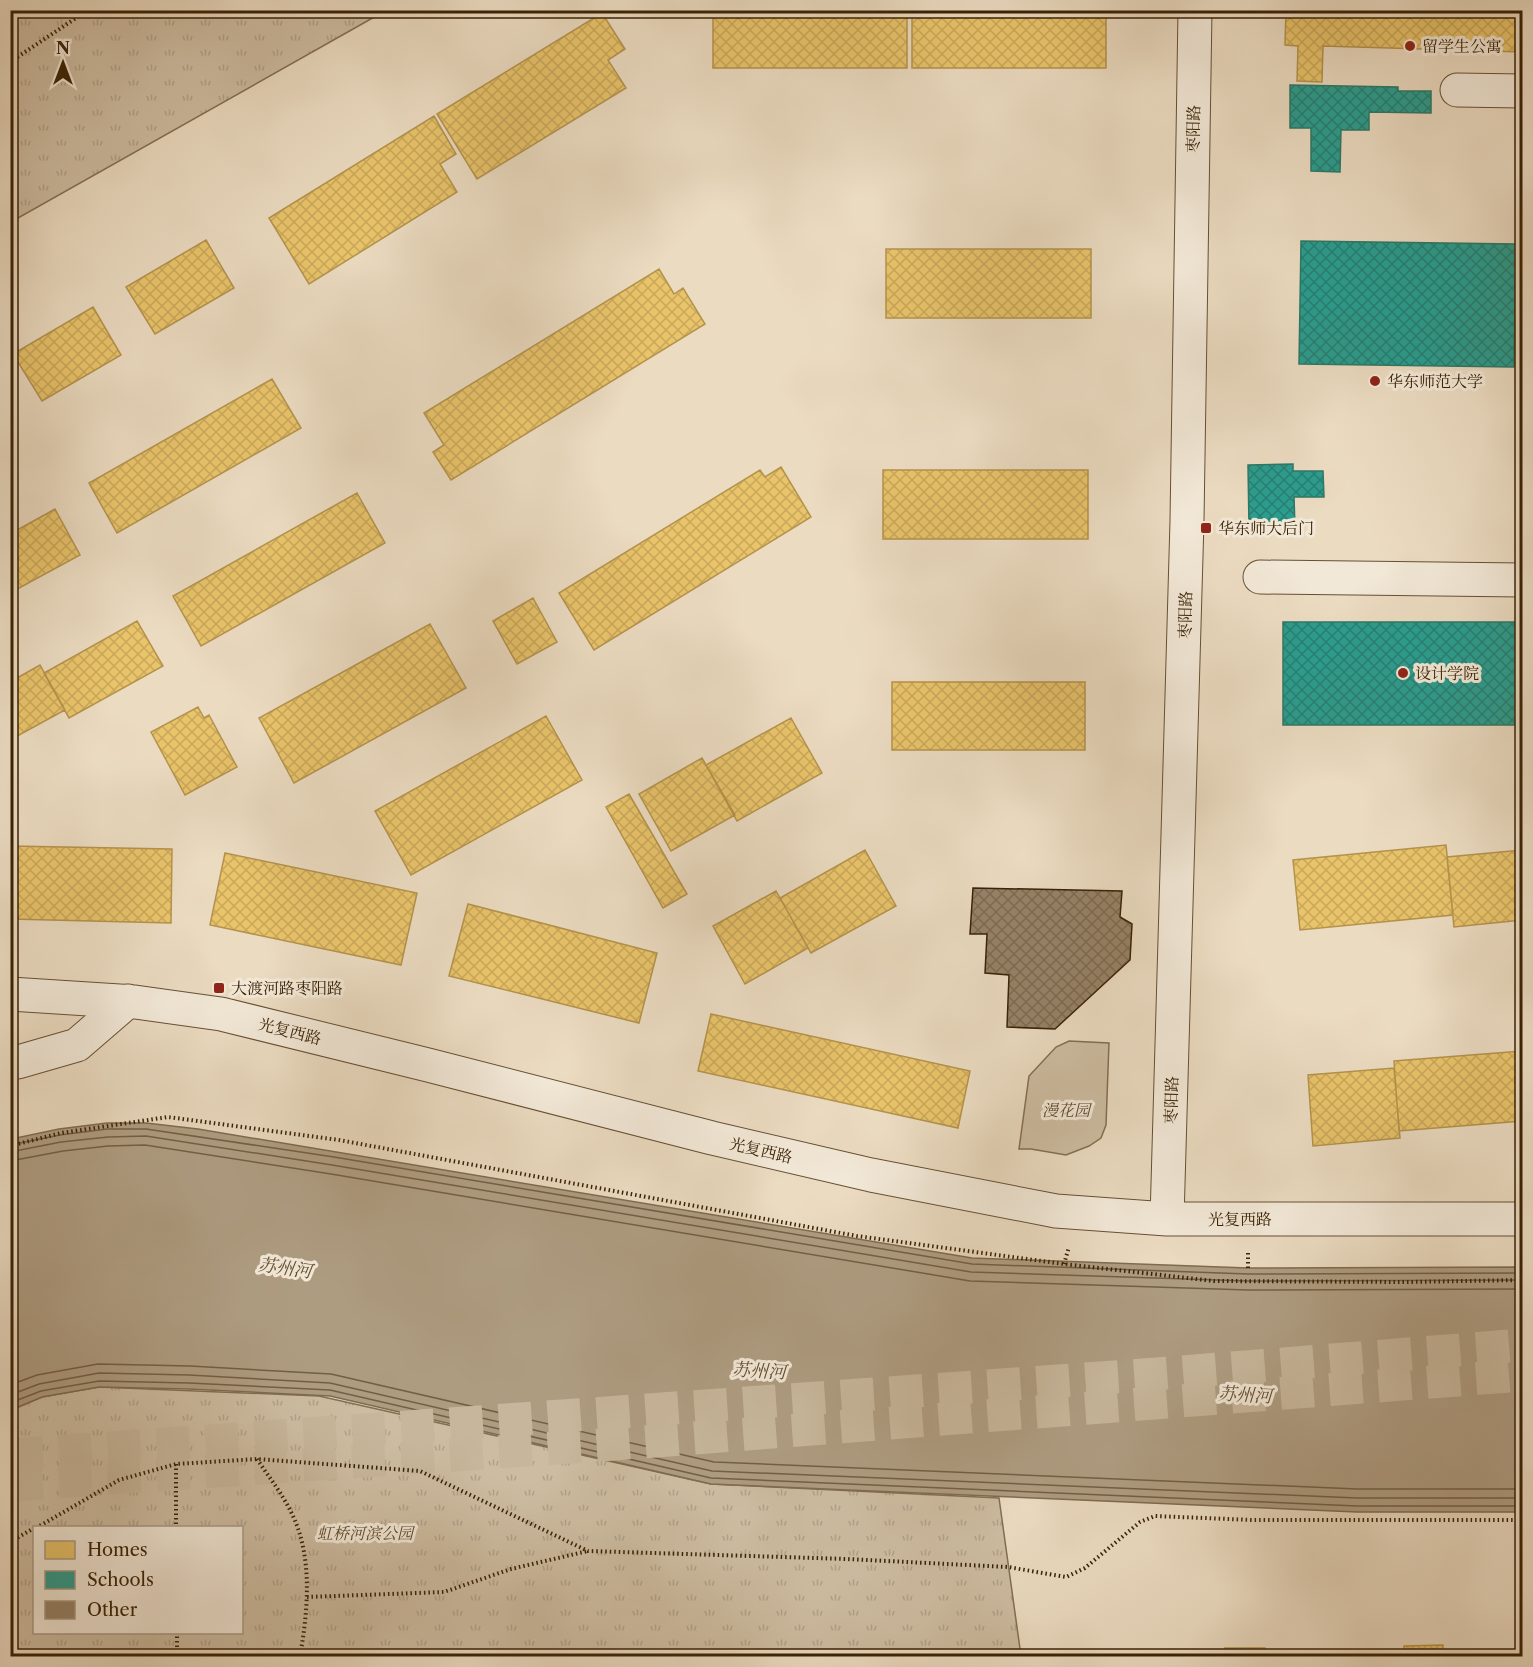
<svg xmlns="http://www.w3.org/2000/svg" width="1533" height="1667" viewBox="0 0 1533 1667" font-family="'Libre Caslon Text','Noto Serif SC',serif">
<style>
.green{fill:#cdbca1;stroke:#836f53;stroke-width:1.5}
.park{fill:url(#park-tufts);stroke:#836f53;stroke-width:1.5;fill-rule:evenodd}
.water{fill:#ae9c81;stroke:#7f6b4f;stroke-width:1.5}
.homes{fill:url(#homes-cross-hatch);stroke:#b4934c;stroke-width:1.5}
.schools{fill:url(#schools-cross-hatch);stroke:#2e7866;stroke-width:1.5}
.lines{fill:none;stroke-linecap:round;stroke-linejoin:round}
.shore{stroke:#745f43;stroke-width:1.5}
.building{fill:url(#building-cross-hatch);stroke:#392205;stroke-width:1.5}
.highway-tunnel{stroke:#c7b69b;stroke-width:33;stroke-dasharray:33 16;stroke-linecap:butt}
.minor-casing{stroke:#665034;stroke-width:35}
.path{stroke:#392205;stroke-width:4;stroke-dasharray:1.5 3;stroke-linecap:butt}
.minor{stroke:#f2e8d7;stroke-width:33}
.poi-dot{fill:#8f2418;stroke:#f2e8d7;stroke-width:2}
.labels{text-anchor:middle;stroke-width:6;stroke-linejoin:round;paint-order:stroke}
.poi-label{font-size:16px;fill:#392205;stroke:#f2e8d7;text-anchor:start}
.street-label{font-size:16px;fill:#392205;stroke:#f2e8d7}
.park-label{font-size:16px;font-style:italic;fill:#5e482c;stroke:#f2e8d7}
.water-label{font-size:18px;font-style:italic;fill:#624d30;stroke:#f2e8d7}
</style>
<defs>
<pattern id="park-tufts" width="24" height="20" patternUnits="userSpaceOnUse" patternTransform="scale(1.5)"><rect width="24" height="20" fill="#cdbca1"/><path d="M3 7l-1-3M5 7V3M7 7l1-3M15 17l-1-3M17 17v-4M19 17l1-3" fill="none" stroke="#b1a189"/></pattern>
<pattern id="homes-cross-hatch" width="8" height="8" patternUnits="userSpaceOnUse" patternTransform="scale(1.5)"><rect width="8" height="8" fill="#e9c46a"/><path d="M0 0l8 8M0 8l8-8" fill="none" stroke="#c9a85a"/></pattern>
<pattern id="schools-cross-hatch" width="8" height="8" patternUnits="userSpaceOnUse" patternTransform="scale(1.5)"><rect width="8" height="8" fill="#2a9d8f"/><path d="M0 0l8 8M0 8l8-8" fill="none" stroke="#258073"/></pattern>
<pattern id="building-cross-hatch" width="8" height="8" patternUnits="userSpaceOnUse" patternTransform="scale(1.5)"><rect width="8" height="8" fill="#968267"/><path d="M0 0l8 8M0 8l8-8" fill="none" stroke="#7b6a53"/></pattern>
</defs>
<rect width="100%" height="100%" fill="#ebdbc1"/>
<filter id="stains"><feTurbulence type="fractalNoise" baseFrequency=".00333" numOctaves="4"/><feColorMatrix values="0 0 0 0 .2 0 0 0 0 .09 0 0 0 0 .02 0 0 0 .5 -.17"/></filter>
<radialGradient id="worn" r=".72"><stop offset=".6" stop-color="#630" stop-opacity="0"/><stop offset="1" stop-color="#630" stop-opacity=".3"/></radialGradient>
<path class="green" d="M 1069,1041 L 1109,1043 L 1106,1125 L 1101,1138 L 1089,1146 L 1066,1155 L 1031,1149 L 1019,1149 L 1029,1076 L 1056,1047 Z"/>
<path class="park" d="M 11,10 L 385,10 L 385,11 L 11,222 Z
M 99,1387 L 319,1396 L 711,1484 L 999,1498 L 1021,1656 L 326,1656 L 316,1655 L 316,1656 L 11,1656 L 11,1410 L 42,1397 ZM 34,1528 L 242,1528 L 242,1632 L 34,1632 Z"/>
<path class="water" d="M 107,1123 L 146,1123 L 198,1129 L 972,1258 L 1248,1268 L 1522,1267 L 1522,1512 L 1357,1512 L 711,1484 L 330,1396 L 188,1389 L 99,1387 L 42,1397 L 11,1410 L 11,1139 L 59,1129 Z"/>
<path class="homes" d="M 713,10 L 907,10 L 907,68 L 713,68 Z
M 912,10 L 1106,10 L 1106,68 L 912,68 Z
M 1286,10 L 1522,10 L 1522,52 L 1323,46 L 1322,82 L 1297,81 L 1298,46 L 1285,45 Z
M 602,13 L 625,49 L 608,60 L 626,88 L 477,179 L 437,114 Z
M 434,116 L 456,154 L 440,164 L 457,192 L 309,284 L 269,218 Z
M 206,240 L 234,288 L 155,334 L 126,287 Z
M 886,249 L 1091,249 L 1091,318 L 886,318 Z
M 659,269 L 674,294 L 683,288 L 705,324 L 451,480 L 433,452 L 444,445 L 424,413 Z
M 93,307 L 121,355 L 42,401 L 13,354 Z
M 272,379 L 301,428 L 117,533 L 89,483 Z
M 781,467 L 811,517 L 594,650 L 559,593 L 760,470 L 765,477 Z
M 883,470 L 1088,470 L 1088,539 L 883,539 Z
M 357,493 L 385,543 L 201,646 L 173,596 Z
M 55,509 L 80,555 L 10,593 L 10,534 Z
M 533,598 L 557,642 L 517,664 L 493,621 Z
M 137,621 L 163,666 L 69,718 L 44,673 Z
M 430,624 L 466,688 L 294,783 L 259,718 Z
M 40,665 L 65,710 L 10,740 L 10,682 Z
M 892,682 L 1085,682 L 1085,750 L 892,750 Z
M 198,707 L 204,718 L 209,715 L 237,767 L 185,795 L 151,732 Z
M 546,716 L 582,780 L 411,875 L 375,811 Z
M 791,718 L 822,773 L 737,821 L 706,765 Z
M 702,758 L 735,815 L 671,851 L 639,794 Z
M 629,794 L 687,894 L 663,908 L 606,807 Z
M 1446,845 L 1453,915 L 1300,930 L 1293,860 Z
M 10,846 L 172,849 L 171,923 L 10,919 Z
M 865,850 L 896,906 L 811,953 L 780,898 Z
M 1522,850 L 1522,920 L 1454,927 L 1447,857 Z
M 225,853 L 417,893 L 401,965 L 210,925 Z
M 776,891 L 808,948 L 745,984 L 713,926 Z
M 468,904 L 657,953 L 639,1023 L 449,976 Z
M 711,1014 L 970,1071 L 958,1128 L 698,1071 Z
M 1522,1051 L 1522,1121 L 1399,1131 L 1394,1061 Z
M 1394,1068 L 1400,1138 L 1313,1146 L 1308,1075 Z
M 1443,1645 L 1443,1656 L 1404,1656 L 1404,1646 Z
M 1225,1648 L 1265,1648 L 1265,1656 L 1225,1656 Z"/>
<path class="schools" d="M 1290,85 L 1398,87 L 1398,91 L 1431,91 L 1431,113 L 1369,112 L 1369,130 L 1341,130 L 1340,172 L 1311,171 L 1311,128 L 1290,128 Z
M 1301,241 L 1516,244 L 1514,367 L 1299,364 Z
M 1293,464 L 1293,471 L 1323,471 L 1324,497 L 1294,497 L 1295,527 L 1249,527 L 1248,465 Z
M 1283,622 L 1522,622 L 1522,725 L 1283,725 Z"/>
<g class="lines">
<path class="shore" d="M 10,1145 L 60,1135 L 107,1129 L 146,1129 L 334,1157 L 972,1264 L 1248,1274 L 1522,1273
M 10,1152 L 61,1142 L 108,1137 L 146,1136 L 332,1165 L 971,1272 L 1248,1281 L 1522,1280
M 10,1161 L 63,1151 L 108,1146 L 145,1145 L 331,1174 L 970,1281 L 1248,1290 L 1522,1289
M 10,1385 L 37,1375 L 98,1364 L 190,1366 L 331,1374 L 714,1462 L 1357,1489 L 1522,1489
M 10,1395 L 39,1384 L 99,1373 L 189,1375 L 330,1383 L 712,1471 L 1357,1498 L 1522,1498
M 10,1403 L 41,1391 L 99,1381 L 189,1383 L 330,1390 L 711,1478 L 1357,1506 L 1522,1506"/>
</g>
<path class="building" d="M 973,888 L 1122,891 L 1120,917 L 1132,924 L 1130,960 L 1055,1029 L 1007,1027 L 1009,975 L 985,973 L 987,934 L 970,934 Z"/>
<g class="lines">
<path class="highway-tunnel" d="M 10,1455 L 1143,1375 L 1522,1345
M 10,1485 L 615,1444 L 1522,1375"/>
<defs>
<path id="minor" d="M 1457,90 L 1522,91
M 1260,577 L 1522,580
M 10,994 L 135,1002 L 221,1014 L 428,1065 L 712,1138 L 871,1175 L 1056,1211 L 1167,1219 L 1522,1219
M 10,1061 L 18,1062 L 77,1045 L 128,1001
M 1167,1219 L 1187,521 L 1195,10"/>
</defs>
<use href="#minor" class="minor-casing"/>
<path class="path" d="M 10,62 L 88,10
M 10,1146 L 61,1133 L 168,1117 L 339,1140 L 857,1236 L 1064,1264 L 1214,1281 L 1408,1282 L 1522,1280
M 1248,1253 L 1248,1268
M 1064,1264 L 1069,1247
M 257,1459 C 269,1477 283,1495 292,1514 C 313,1557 308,1611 300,1656
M 176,1464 L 176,1528
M 36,1528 L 119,1480 L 176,1464 L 257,1459 L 420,1471 L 588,1551 L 847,1559 L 1008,1567 L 1066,1577 L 1085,1568 L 1140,1522 L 1155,1516 L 1253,1520 L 1522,1520
M 10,1542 L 34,1528
M 307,1597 L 444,1592 L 511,1569 L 588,1551
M 177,1632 L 177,1656"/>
<use href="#minor" class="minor"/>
</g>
<g class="poi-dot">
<circle cx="1410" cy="46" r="6"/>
<circle cx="1375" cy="381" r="6"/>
<rect x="1200" y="522" width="12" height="12" rx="3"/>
<circle cx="1403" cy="673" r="6"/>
<rect x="213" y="982" width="12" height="12" rx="3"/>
</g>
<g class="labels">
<g class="poi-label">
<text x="1422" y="52">留学生公寓</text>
<text x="1387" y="387">华东师范大学</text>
<text x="1218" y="534">华东师大后门</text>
<text x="1415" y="679">设计学院</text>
<text x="231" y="994">大渡河路枣阳路</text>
</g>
<g class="street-label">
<text transform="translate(1193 129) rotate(-89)" y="6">枣阳路</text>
<text transform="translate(1185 615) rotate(-89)" y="6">枣阳路</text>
<text transform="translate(290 1031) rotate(14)" y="6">光复西路</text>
<text transform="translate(1171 1100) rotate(-88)" y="6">枣阳路</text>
<text transform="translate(761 1150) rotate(13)" y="6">光复西路</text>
<text x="1240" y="1225">光复西路</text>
</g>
<g class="park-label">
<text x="1066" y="1116">漫花园</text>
<text x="365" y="1539">虹桥河滨公园</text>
</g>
<g class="water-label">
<text transform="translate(285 1268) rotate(8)" y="6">苏州河</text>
<text transform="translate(759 1371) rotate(3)" y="6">苏州河</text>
<text transform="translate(1245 1395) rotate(3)" y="6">苏州河</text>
</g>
</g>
<rect width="1533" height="1667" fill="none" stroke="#ebdbc1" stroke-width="36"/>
<rect x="12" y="12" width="1509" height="1643" fill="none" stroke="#392205" stroke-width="3"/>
<rect x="18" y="18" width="1497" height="1631" fill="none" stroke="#392205" stroke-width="1.5"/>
<rect x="33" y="1526" width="210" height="108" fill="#f2e8d7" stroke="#a89983" stroke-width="1.5"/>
<rect x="45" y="1541" width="30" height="18" fill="#e9c46a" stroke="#a89983" stroke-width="1.5"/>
<text x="87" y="1556" font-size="18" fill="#392205">Homes</text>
<rect x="45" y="1571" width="30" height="18" fill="#2a9d8f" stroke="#a89983" stroke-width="1.5"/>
<text x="87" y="1586" font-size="18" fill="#392205">Schools</text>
<rect x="45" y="1601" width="30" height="18" fill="#968267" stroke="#a89983" stroke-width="1.5"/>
<text x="87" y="1616" font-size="18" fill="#392205">Other</text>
<g transform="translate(63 63)" stroke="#f2e8d7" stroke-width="4.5" paint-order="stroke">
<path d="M0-4.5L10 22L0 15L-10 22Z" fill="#392205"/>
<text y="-9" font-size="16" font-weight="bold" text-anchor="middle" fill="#392205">N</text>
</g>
<rect width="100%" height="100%" filter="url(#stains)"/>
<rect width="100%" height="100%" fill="url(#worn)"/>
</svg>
